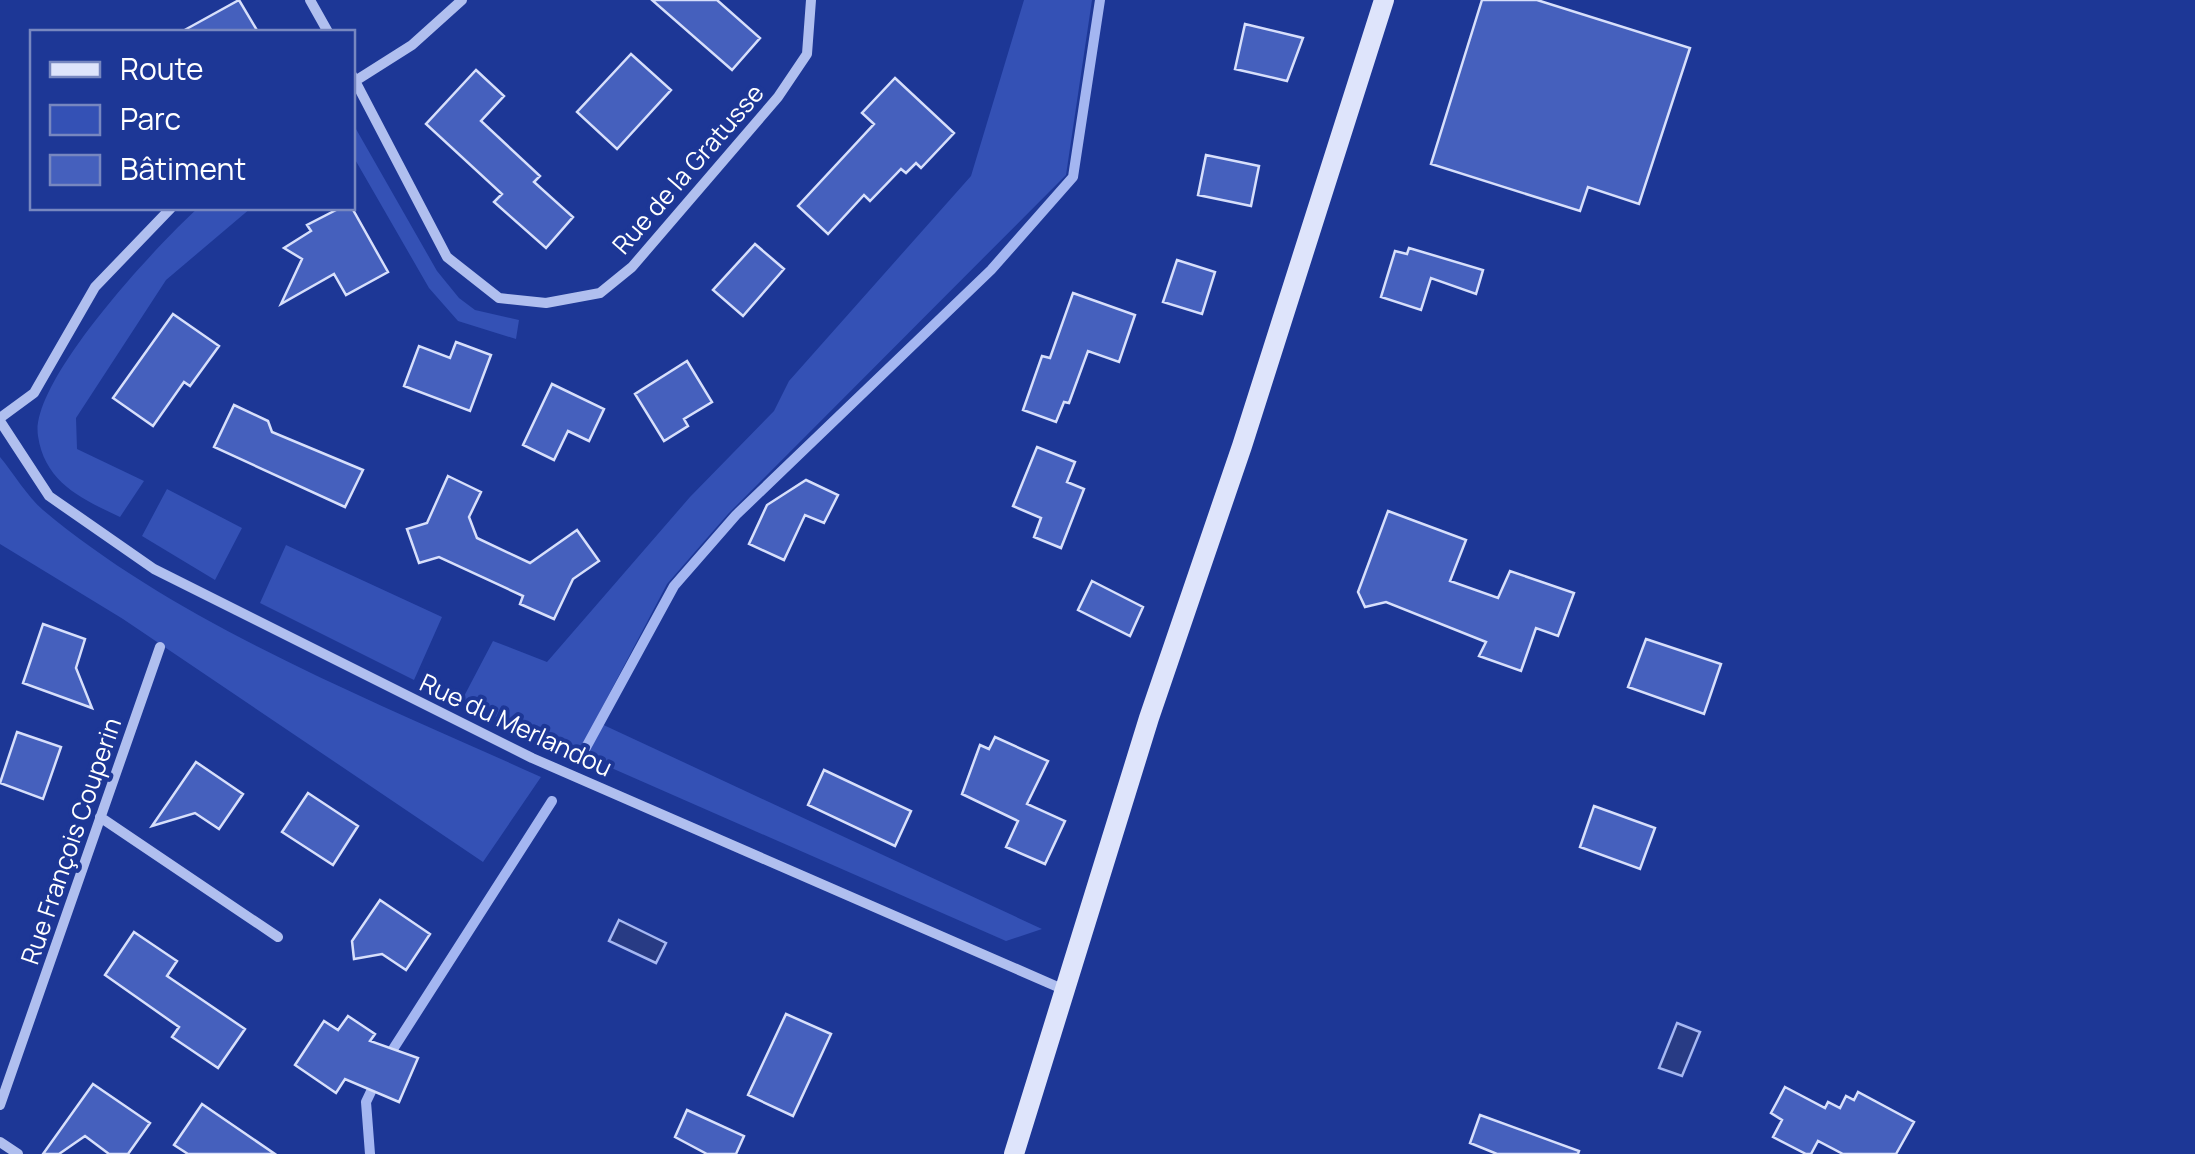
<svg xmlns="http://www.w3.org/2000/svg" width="2195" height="1154" viewBox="0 0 2195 1154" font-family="Manrope,sans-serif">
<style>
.green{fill:#3451b5}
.water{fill:#283b84;stroke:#a4b6f1;stroke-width:2.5}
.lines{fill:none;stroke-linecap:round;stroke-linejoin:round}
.stream{stroke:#a4b6f1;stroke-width:10}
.building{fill:#4560bd;stroke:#d7dffb;stroke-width:2.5}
.minor{stroke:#b0bfef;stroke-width:10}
.secondary{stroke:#dee4fb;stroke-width:20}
.labels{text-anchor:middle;stroke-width:8;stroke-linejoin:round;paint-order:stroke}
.street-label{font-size:25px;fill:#fff;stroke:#1d3796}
</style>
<rect width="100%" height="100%" fill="#1d3796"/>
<path class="green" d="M 1024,0 L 1092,0 L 1066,175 L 728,514 L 667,584 L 595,721 L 1042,929 L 1006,941 L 461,702 L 493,641 L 547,662 L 690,497 L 774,411 L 789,381 L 971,176 Z
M 352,122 L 437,271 L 459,298 L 475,310 L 519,320 L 516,339 L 458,321 L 429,288 L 353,156 Z
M 198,208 L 251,208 L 166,280 L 76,418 L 77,449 L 144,481 L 120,517 C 82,499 45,483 38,436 C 29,382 158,244 198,208 Z
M 0,457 C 14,474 27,496 43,510 C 181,626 378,703 541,777 L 483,862 L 123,619 L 0,544 Z
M 167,489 L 242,528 L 215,580 L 142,536 Z
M 286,545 L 442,617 L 414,680 L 260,603 Z"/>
<path class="water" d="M 619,920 L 666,943 L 656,963 L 609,941 Z
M 1677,1023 L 1700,1032 L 1682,1076 L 1659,1068 Z"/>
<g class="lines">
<path class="stream" d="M 584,751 L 674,586 L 736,515 L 991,270 L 1073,177 L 1100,0
M 388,1057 L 552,801
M 370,1154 L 366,1102 L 376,1081"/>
</g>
<path class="building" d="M 239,0 L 258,32 L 181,32 Z
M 652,0 L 717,0 L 760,38 L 732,70 Z
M 1482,0 L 1537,0 L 1690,48 L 1639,204 L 1588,187 L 1580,211 L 1431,164 Z
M 1245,24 L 1303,38 L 1287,81 L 1235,69 Z
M 631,54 L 671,90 L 617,149 L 577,112 Z
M 476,70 L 504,96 L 481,121 L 540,176 L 534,182 L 573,217 L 546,248 L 494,202 L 502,194 L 426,124 Z
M 895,78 L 954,133 L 921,168 L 916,163 L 906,173 L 901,169 L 870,201 L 864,195 L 828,234 L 798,206 L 874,124 L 862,113 Z
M 1206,155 L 1259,166 L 1251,206 L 1198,195 Z
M 340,208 L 352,208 L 388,272 L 346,295 L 334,274 L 281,304 L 302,259 L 284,248 L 311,231 L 307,225 Z
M 755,244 L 784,269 L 743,316 L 713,290 Z
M 1409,248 L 1483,270 L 1476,294 L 1431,278 L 1421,310 L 1381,297 L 1395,251 L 1407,254 Z
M 1177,260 L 1215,272 L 1202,314 L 1163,302 Z
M 1073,293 L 1135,315 L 1119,362 L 1088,351 L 1069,403 L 1064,402 L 1056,422 L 1023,410 L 1042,356 L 1050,358 Z
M 173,314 L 219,346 L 190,386 L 184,382 L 153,426 L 113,398 Z
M 456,342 L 491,355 L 470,411 L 404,386 L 419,346 L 450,358 Z
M 687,361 L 712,402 L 684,419 L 688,426 L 664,441 L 635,394 Z
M 552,384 L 604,409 L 589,441 L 568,431 L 554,460 L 523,445 Z
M 234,405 L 268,421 L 272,432 L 363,470 L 345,507 L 214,447 Z
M 1037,447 L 1075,462 L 1067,482 L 1084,489 L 1061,548 L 1034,537 L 1041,518 L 1013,506 Z
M 448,476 L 481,492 L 469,517 L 477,538 L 530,563 L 577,530 L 599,561 L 573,579 L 554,619 L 520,604 L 523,596 L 439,557 L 419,563 L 407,529 L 427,523 Z
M 806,480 L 838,495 L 824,523 L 805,515 L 784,560 L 749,544 L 767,505 Z
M 1388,511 L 1466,540 L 1450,581 L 1498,598 L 1510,571 L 1574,593 L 1558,636 L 1536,628 L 1521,671 L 1479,656 L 1486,642 L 1386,602 L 1365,607 L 1358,592 Z
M 1092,581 L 1143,607 L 1130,636 L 1078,610 Z
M 43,624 L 85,639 L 76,668 L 92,708 L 23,683 Z
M 1646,639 L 1721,664 L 1704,714 L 1628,687 Z
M 17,732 L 61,747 L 43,799 L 0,783 Z
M 995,737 L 1048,761 L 1027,804 L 1065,821 L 1045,864 L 1006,847 L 1018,821 L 962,794 L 980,745 L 989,749 Z
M 196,762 L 243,794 L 219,829 L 195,813 L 152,826 Z
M 824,770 L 911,811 L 895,846 L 808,805 Z
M 308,793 L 358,826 L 333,865 L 282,832 Z
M 1594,806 L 1655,828 L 1640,869 L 1580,847 Z
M 380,900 L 430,934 L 406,970 L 382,954 L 354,959 L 352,941 Z
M 134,932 L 177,961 L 167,976 L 245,1029 L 218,1068 L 172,1037 L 179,1027 L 105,975 Z
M 786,1014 L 831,1034 L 793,1116 L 748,1095 Z
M 348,1016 L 375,1034 L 370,1041 L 418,1058 L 399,1102 L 345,1079 L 336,1093 L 295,1065 L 324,1021 L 338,1030 Z
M 93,1084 L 150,1123 L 128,1154 L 109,1154 L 85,1136 L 59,1154 L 43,1154 Z
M 1785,1087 L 1825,1108 L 1828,1102 L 1840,1108 L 1846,1096 L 1854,1100 L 1858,1092 L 1914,1122 L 1896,1154 L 1843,1154 L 1818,1141 L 1811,1154 L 1806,1154 L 1773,1137 L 1782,1120 L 1771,1113 Z
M 202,1104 L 275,1154 L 188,1154 L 174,1145 Z
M 687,1110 L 744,1136 L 736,1154 L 707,1154 L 675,1137 Z
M 1480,1115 L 1579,1151 L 1578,1154 L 1497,1154 L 1470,1143 Z"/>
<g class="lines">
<path class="minor" d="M 310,0 L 328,32
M 352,75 L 447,257 L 499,298 L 546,303 L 600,293 L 632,267 L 778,97 L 807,54 L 811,0
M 352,83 L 412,45 L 462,0
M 0,418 L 34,393 L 95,287 L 171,208
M 0,421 L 49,496 L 154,569 L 532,758 L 1067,991
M 100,817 L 278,937
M 0,1105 L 160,647
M 0,1142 L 18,1154"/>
<path class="secondary" d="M 1014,1154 L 1149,718 L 1242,446 L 1384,0"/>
</g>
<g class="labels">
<g class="street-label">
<text transform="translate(688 169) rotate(-49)" y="9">Rue de la Gratusse</text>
<text transform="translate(516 725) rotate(25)" y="9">Rue du Merlandou</text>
<text transform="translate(71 841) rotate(-71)" y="9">Rue François Couperin</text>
</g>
</g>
<rect x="30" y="30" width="325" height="180" fill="#1d3796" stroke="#7787c0" stroke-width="2.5"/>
<rect x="50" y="62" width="50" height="15" fill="#dee4fb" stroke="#7787c0" stroke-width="2.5"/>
<text x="120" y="80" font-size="30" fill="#ffffff">Route</text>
<rect x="50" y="105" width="50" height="30" fill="#3451b5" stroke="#7787c0" stroke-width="2.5"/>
<text x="120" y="130" font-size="30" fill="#ffffff">Parc</text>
<rect x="50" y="155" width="50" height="30" fill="#4560bd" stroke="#7787c0" stroke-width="2.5"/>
<text x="120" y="180" font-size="30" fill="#ffffff">Bâtiment</text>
</svg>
